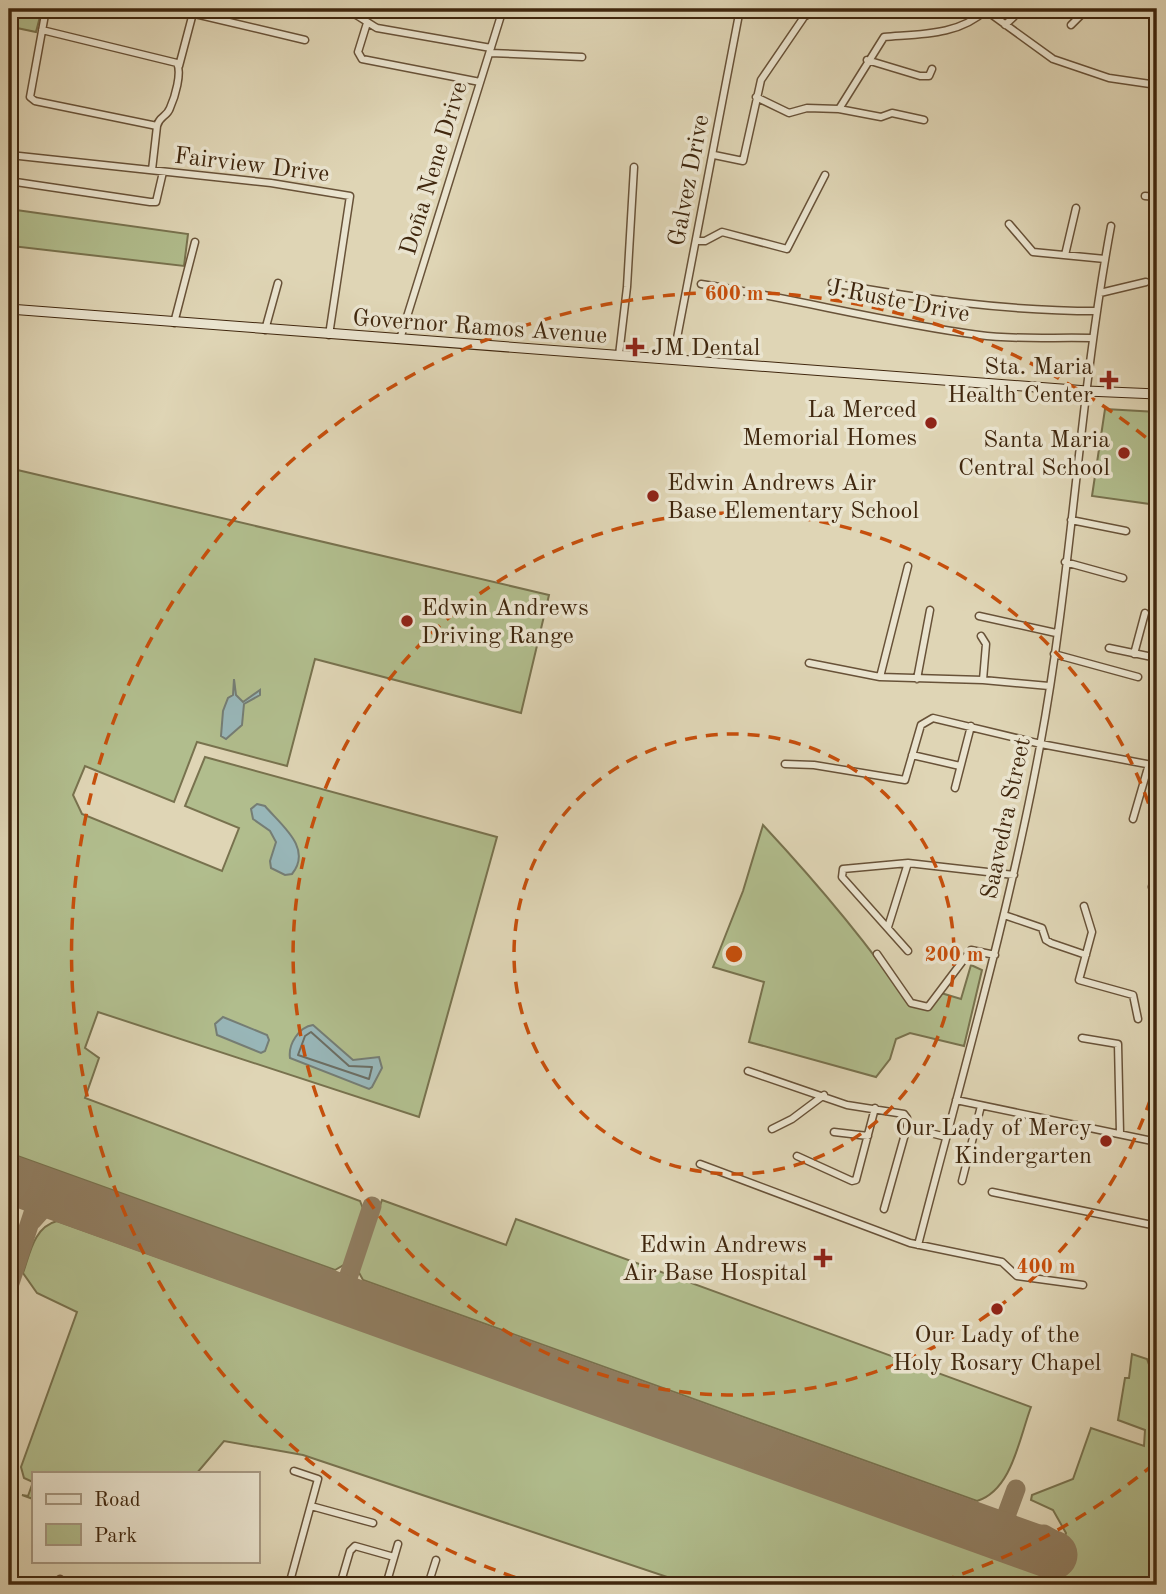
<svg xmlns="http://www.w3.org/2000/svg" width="1166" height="1594" viewBox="0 0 1166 1594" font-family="'Old Standard TT',serif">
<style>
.green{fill:#b1bd8d;stroke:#78724e;stroke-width:2}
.water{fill:#98b6b8;stroke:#757d74;stroke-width:2}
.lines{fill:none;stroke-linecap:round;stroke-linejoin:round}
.shore{stroke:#6c6e63;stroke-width:2}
.taxiway{stroke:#907e62;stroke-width:19}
.runway{stroke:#907e62;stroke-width:49}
.minor-casing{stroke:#685238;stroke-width:9}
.secondary-casing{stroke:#40270e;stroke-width:11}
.minor{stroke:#eae4cf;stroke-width:6}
.secondary{stroke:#eae4cf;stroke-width:9}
.ring{fill:none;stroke:#c64f0c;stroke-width:3.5;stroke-dasharray:12 9}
.poi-dot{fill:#8f2418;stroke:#eae4cf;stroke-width:2.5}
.labels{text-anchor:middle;stroke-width:7;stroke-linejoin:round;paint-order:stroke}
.street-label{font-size:24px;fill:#40270e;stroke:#eae4cf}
.poi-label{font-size:24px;fill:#40270e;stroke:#eae4cf;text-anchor:end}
.centre{fill:#c64f0c;stroke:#eae4cf;stroke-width:3.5}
.ring-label{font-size:21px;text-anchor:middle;font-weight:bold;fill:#c64f0c;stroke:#eae4cf;stroke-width:7;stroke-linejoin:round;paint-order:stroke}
</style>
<rect width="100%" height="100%" fill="#dfd5b5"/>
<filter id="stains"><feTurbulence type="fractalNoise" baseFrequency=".00286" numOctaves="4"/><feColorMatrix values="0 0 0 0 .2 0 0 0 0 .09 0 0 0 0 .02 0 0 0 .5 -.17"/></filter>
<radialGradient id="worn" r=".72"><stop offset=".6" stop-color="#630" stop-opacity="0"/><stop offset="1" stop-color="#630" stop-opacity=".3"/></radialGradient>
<path class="green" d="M 9,9 L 42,9 L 36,32 L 12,27 L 9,43 Z
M 9,209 L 188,234 L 184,266 L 12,246 L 9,248 Z
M 1105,409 L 1157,412 L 1157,505 L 1092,496 Z
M 9,468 L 549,595 L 521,713 L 315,659 L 287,766 L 197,742 L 174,802 L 85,766 L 73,795 L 82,814 L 222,871 L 239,828 L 185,806 L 205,757 L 497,837 L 419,1117 L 98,1012 L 85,1048 L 99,1058 L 85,1098 L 360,1201 L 364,1211 L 347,1263 L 335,1270 L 9,1153 Z
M 763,825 C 816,882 865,939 909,1004 L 928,1009 L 941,993 L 961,999 L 971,965 L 982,970 L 964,1046 L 910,1033 L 896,1039 L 890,1059 L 876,1077 L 749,1042 L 764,982 L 713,967 L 743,891 Z
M 382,1200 L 506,1245 L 516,1219 L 1031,1407 C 1019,1439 1012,1490 977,1501 L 363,1280 L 357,1269 Z
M 57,1221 L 1049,1576 L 1066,1533 L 1053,1510 L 1031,1500 L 1032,1495 L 1073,1479 L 1091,1428 L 1144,1446 L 1145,1430 L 1118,1420 L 1125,1378 L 1129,1378 L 1132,1354 L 1147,1359 L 1157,1387 L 1157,1585 L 691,1585 L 303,1455 L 224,1441 L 197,1473 L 33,1473 L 33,1499 L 22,1495 L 28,1496 L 33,1482 L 24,1478 L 21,1467 L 77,1312 L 37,1293 L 23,1273 C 30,1253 34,1227 57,1221 Z"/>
<path class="water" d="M 234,679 L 236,695 L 243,702 L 260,690 L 260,695 L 244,704 L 242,725 L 226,739 L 221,736 L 223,711 L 228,698 L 233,695 Z
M 257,804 L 265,806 C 281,825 313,848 292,874 L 285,875 L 271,868 L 270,861 L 276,842 L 270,831 L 253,819 L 251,809 Z
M 223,1017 L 267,1035 L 269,1040 L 265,1051 L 261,1053 L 217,1035 L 215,1024 Z
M 313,1025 L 353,1060 L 379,1057 L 382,1068 L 372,1087 L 369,1089 L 290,1058 C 288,1044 299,1027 313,1025 Z"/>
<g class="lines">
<path class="shore" d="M 311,1032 L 349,1066 L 372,1067 L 369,1079 L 298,1055 L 305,1036 Z"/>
<path class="taxiway" d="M 32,1221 L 49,1202 L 70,1201
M 9,1286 L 34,1210 L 32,1198 L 21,1183
M 341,1299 L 372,1206
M 999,1535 L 1016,1489
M 1004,1537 L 1044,1534 L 1051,1538 L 1046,1552 L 1035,1560 L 1027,1559 L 1013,1540"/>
<path class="runway" d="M 9,1179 L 1053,1555"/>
<defs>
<path id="minor" d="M 46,9 L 30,97 L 35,101 L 157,126 L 152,170
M 174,9 L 305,40
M 342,9 C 357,13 364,21 377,28 L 491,48
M 984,9 L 1053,59 L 1109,78 L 1157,85
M 367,23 L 358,52 L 362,59 L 480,82
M 1005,25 L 1022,9
M 1071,25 L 1087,9
M 42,30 L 177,63 C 182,73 175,97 170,108 C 167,117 159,116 157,126
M 490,53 L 582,57
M 867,60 L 920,76 L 929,76 L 932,69
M 179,66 L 193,13
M 756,97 L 789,113 L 807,108 L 839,109 L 881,117 L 892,113 L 924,120
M 839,109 L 884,37 C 919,34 958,36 986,10
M 10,155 L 271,183 L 350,196 L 329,335
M 714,155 L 743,161 L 761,80 L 804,17 L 816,9
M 9,181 L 150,202 L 156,202 L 163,172
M 1145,196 L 1157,197
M 1009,224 L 1033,252 L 1105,259
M 697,241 L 705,241 L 722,232 L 787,249 L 825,175
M 1065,255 L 1076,208
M 832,283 C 921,299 1007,311 1097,311
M 701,284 C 794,298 885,323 979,335 C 1016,340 1054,337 1091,338
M 1100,293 L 1146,282
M 174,323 L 195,242
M 265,330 L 278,283
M 400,339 L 503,9
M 619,355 L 627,287 L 634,167
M 673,359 L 740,9
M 1071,520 L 1126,531
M 1065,562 L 1123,578
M 979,616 L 1056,633
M 981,636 L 986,644 L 983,680
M 1109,648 L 1157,658
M 1054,654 L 1138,677
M 1134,654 L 1145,613
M 809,663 L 880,677 L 983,680 L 1049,686
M 880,677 L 908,566
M 917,679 L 930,610
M 912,755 L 960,766
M 785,764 L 814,765 L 905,780 L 921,725 L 933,718 L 1041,744 L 1157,766
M 955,788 L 971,726
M 1133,819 L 1149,764
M 1152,887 L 1157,865
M 1084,906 L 1092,932 L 1079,980 L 1133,995 L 1138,1019
M 1004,915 L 1042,928 L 1046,940 L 1051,943 L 1086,955
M 888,927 L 908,863
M 908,951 L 842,877 L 843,869 L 908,863 L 1014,875
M 877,954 L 911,1003 L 928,1007 L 971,950 L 995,955
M 1082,1038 L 1118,1044 L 1120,1133
M 748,1071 L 847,1105 L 904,1114 L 907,1118 L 907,1127 L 884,1209
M 956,1100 L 1157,1142
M 907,1127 L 946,1137
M 772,1129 L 792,1119 L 824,1095
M 834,1132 L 868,1136
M 797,1156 L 852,1181 L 856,1180 L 875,1108
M 700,1164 L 910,1243 L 1002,1262 L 1017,1276 L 1083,1285
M 962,1181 L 981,1106
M 992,1192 L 1157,1226
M 918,1245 C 961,1079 1009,914 1040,746 C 1072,574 1079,398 1111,226
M 311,1506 L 373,1523
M 58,1585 L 60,1579
M 192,1585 L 193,1582
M 289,1585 L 318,1479 L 294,1471
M 340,1585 L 350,1551 L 355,1546 L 394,1557
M 386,1585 L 398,1544
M 428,1585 L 436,1560"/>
<path id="secondary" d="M 9,309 L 1087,391 L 1157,394"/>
</defs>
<use href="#minor" class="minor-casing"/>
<use href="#secondary" class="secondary-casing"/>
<use href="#minor" class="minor"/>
<use href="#secondary" class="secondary"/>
</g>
<g class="ring">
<circle cx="734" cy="954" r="220"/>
<path d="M1157 1079A441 441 0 1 1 1157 829"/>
<path d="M1154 1464A661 661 0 0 1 933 1584M535 1584A661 661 0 1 1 1154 444"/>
</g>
<g class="poi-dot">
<path d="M631.5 336.5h7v7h7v7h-7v7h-7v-7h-7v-7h7z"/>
<path d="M1105.5 369.5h7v7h7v7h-7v7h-7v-7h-7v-7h7z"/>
<circle cx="931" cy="423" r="7"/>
<circle cx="1124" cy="453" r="7"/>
<circle cx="653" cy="496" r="7"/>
<circle cx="407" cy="621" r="7"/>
<circle cx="1106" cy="1141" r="7"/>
<path d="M819.5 1247.5h7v7h7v7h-7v7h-7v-7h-7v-7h7z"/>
<circle cx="997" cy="1309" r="7"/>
</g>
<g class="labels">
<g class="street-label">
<text transform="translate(252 164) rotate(7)" y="8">Fairview Drive</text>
<text transform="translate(433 168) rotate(-73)" y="8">Doña Nene Drive</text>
<text transform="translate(688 180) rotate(-79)" y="8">Galvez Drive</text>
<text transform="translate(899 300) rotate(11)" y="8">J.Ruste Drive</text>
<text transform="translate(480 326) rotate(4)" y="8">Governor Ramos Avenue</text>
<text transform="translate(1005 818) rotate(-78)" y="8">Saavedra Street</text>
</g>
<g class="poi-label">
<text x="651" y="355" text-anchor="start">JM Dental</text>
<text x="1093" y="374">Sta. Maria<tspan x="1093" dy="28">Health Center</tspan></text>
<text x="917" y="417">La Merced<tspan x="917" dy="28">Memorial Homes</tspan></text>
<text x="1110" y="447">Santa Maria<tspan x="1110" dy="28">Central School</tspan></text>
<text x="667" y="490" text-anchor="start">Edwin Andrews Air<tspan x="667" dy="28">Base Elementary School</tspan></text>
<text x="421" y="615" text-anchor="start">Edwin Andrews<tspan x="421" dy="28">Driving Range</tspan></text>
<text x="1092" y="1135">Our Lady of Mercy<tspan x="1092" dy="28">Kindergarten</tspan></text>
<text x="807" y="1252">Edwin Andrews<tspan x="807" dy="28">Air Base Hospital</tspan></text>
<text x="997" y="1342" text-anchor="middle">Our Lady of the<tspan x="997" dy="28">Holy Rosary Chapel</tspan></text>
</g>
</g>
<circle cx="734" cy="954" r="10" class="centre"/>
<g class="ring-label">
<text x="734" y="300">600 m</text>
<text x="954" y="961">200 m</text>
<text x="1046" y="1273">400 m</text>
</g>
<rect width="1166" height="1594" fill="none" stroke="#dfd5b5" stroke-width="35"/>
<rect x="10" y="10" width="1145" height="1573" fill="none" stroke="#40270e" stroke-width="3.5"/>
<rect x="18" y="18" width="1131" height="1559" fill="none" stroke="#40270e" stroke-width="2"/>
<rect x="32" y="1472" width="228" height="91" fill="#eae4cf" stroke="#a69882" stroke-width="2"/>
<rect x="46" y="1494" width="35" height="10" fill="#eae4cf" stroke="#a69882" stroke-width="2"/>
<text x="94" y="1506" font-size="21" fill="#40270e">Road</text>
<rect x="46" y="1524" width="35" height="21" fill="#b1bd8d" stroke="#a69882" stroke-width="2"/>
<text x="94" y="1542" font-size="21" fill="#40270e">Park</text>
<rect width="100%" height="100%" filter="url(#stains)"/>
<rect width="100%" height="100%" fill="url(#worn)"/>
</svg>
